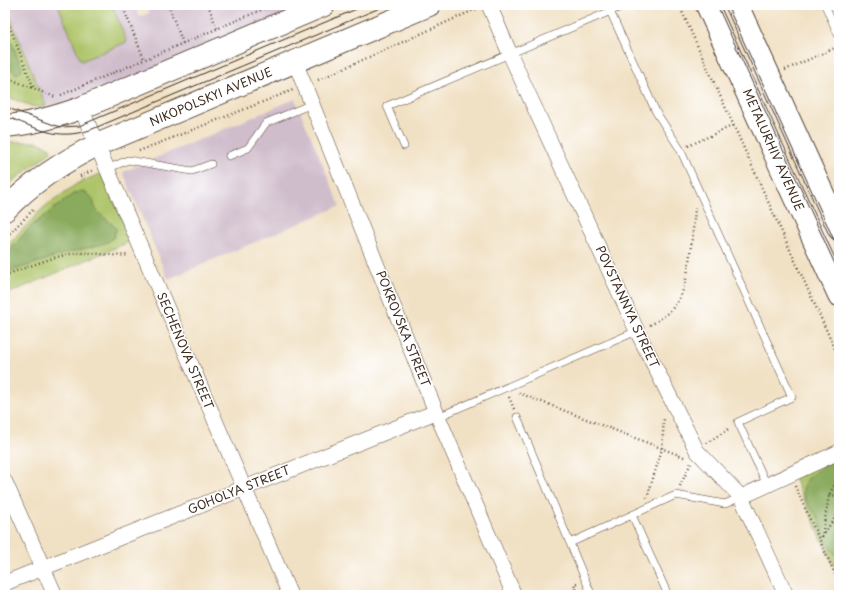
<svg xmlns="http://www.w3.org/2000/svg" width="844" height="600" viewBox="0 0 844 600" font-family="'Playpen Sans',sans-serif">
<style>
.industrial{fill:#d0bdcc}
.green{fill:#aec469;stroke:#747744}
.forest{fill:#8aaa5d;stroke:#626a3e}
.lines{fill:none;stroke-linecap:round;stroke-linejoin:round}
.service-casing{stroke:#564537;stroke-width:8}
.minor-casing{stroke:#564537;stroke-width:16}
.primary-casing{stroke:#564537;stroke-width:24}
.path{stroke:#564537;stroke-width:2.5;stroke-dasharray:1 3;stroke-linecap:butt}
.service{stroke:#fff;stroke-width:7}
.minor{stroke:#fff;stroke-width:15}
.primary{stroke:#fff;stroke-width:22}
.tram{stroke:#3b2a1e;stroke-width:1}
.labels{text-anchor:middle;stroke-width:3;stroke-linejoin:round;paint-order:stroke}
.street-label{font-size:12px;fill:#3b2a1e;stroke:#fff}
</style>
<rect width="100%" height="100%" fill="#fff"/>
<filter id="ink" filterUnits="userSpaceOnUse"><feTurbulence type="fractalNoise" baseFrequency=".025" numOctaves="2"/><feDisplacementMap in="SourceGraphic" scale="8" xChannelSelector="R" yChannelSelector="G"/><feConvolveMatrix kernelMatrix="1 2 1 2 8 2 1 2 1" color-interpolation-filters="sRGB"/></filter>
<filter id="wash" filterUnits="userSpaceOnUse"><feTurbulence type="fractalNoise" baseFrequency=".012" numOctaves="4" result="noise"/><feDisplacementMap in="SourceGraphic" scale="16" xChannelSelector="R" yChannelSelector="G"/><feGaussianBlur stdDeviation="0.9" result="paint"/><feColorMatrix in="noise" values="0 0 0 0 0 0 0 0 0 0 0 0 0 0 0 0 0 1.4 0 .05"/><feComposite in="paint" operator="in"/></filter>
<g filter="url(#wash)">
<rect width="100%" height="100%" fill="#f1e1c4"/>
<path class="industrial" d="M 5,5 L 58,5 L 81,61 L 127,42 L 112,5 L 134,5 L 139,17 L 149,13 L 146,5 L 309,5 L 89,98 L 46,106 Z
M 295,99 L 340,206 L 168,279 L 123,172 Z"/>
<path class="green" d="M 5,5 L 46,106 L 34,107 L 5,96 Z
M 58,5 L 112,5 L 127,42 L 81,61 Z
M 5,142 L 38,142 L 50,148 L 51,152 L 14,180 L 5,189 Z
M 102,173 L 131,241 L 5,295 L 5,251 L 15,237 L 44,207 L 78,183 Z
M 839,455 L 839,577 L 793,476 Z"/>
<path class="forest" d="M 5,26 L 21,66 L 22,70 L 17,74 C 0,65 5,41 5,26 Z
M 81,191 C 99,197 90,205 100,214 C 107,221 110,220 116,229 L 114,237 L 108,242 L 99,245 L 67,253 L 5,273 L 5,258 L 13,247 L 30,227 L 73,194 Z
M 839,458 L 839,558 C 823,543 826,538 819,520 C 815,512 807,505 804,496 C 798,477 826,465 839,458 Z"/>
</g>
<g filter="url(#ink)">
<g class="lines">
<defs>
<path id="service" d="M 825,5 L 839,37
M 610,11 L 656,112 L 680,149 L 792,397 L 738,422 L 767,485
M 404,146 L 387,106 L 625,5
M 229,156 L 248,148 L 266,123 L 312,104
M 107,169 L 128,160 L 192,171 L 211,164
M 438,417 L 637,331
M 517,417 L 590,591
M 632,515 L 668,595
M 570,543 L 676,495 L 725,504 L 741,497"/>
<path id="minor" d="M 489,5 L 510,54 L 637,331 L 697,451 L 741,497 L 786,595
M 295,62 L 436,412 L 514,595
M 81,108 L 290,595
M 5,482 L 55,595
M 741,497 L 839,452
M 5,583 L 436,412"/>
<path id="primary" d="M 707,5 L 839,295
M 737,5 L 839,229
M 5,126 C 32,124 56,117 81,108 L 324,5
M 5,210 C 32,182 62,162 97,145 L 429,5"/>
</defs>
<use href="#service" class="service-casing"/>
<use href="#minor" class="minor-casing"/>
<use href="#primary" class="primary-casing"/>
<path class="path" d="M 122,5 L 144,59
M 168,5 L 183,43
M 208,5 L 217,29
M 679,5 L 839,358
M 5,15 L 34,89
M 785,70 L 837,47
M 5,77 L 55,97 L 56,97
M 318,80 L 476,9
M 61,95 L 273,5
M 688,146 L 734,125
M 139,151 L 293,90
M 80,176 L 94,170
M 5,240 L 10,233 L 33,210
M 5,275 C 26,268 58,254 79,253 C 96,252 111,257 129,255
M 650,325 C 682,309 686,287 690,254 C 692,239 694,224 695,208
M 519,393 L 684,457
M 509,397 L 514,409
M 707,443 L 730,428
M 836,468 L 839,475
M 680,486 L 691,463
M 795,486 L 839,583
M 829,495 L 839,496
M 647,498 L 662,449 L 664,417
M 822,536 L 839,512
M 822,537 L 829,495 L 839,477
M 577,583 L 574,584 L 578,595"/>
<use href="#service" class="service"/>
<use href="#minor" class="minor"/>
<use href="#primary" class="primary"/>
<path class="tram" d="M 717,5 L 839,273
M 727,5 L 839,251
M 5,107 L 54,125 L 62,127 L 79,126 L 366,5
M 5,116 C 37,128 56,141 90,130 L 387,5"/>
</g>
</g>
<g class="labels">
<g class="street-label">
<text transform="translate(211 97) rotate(-23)" y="4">NIKOPOLSKYI AVENUE</text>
<text transform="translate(773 150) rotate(66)" y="4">METALURHIV AVENUE</text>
<text transform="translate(627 307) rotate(65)" y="4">POVSTANNYA STREET</text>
<text transform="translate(403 329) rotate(68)" y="4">POKROVSKA STREET</text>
<text transform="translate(185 351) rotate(67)" y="4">SECHENOVA STREET</text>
<text transform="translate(239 490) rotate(-22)" y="4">GOHOLYA STREET</text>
</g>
</g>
<rect width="844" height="600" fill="none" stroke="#fff" stroke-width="20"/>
</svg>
